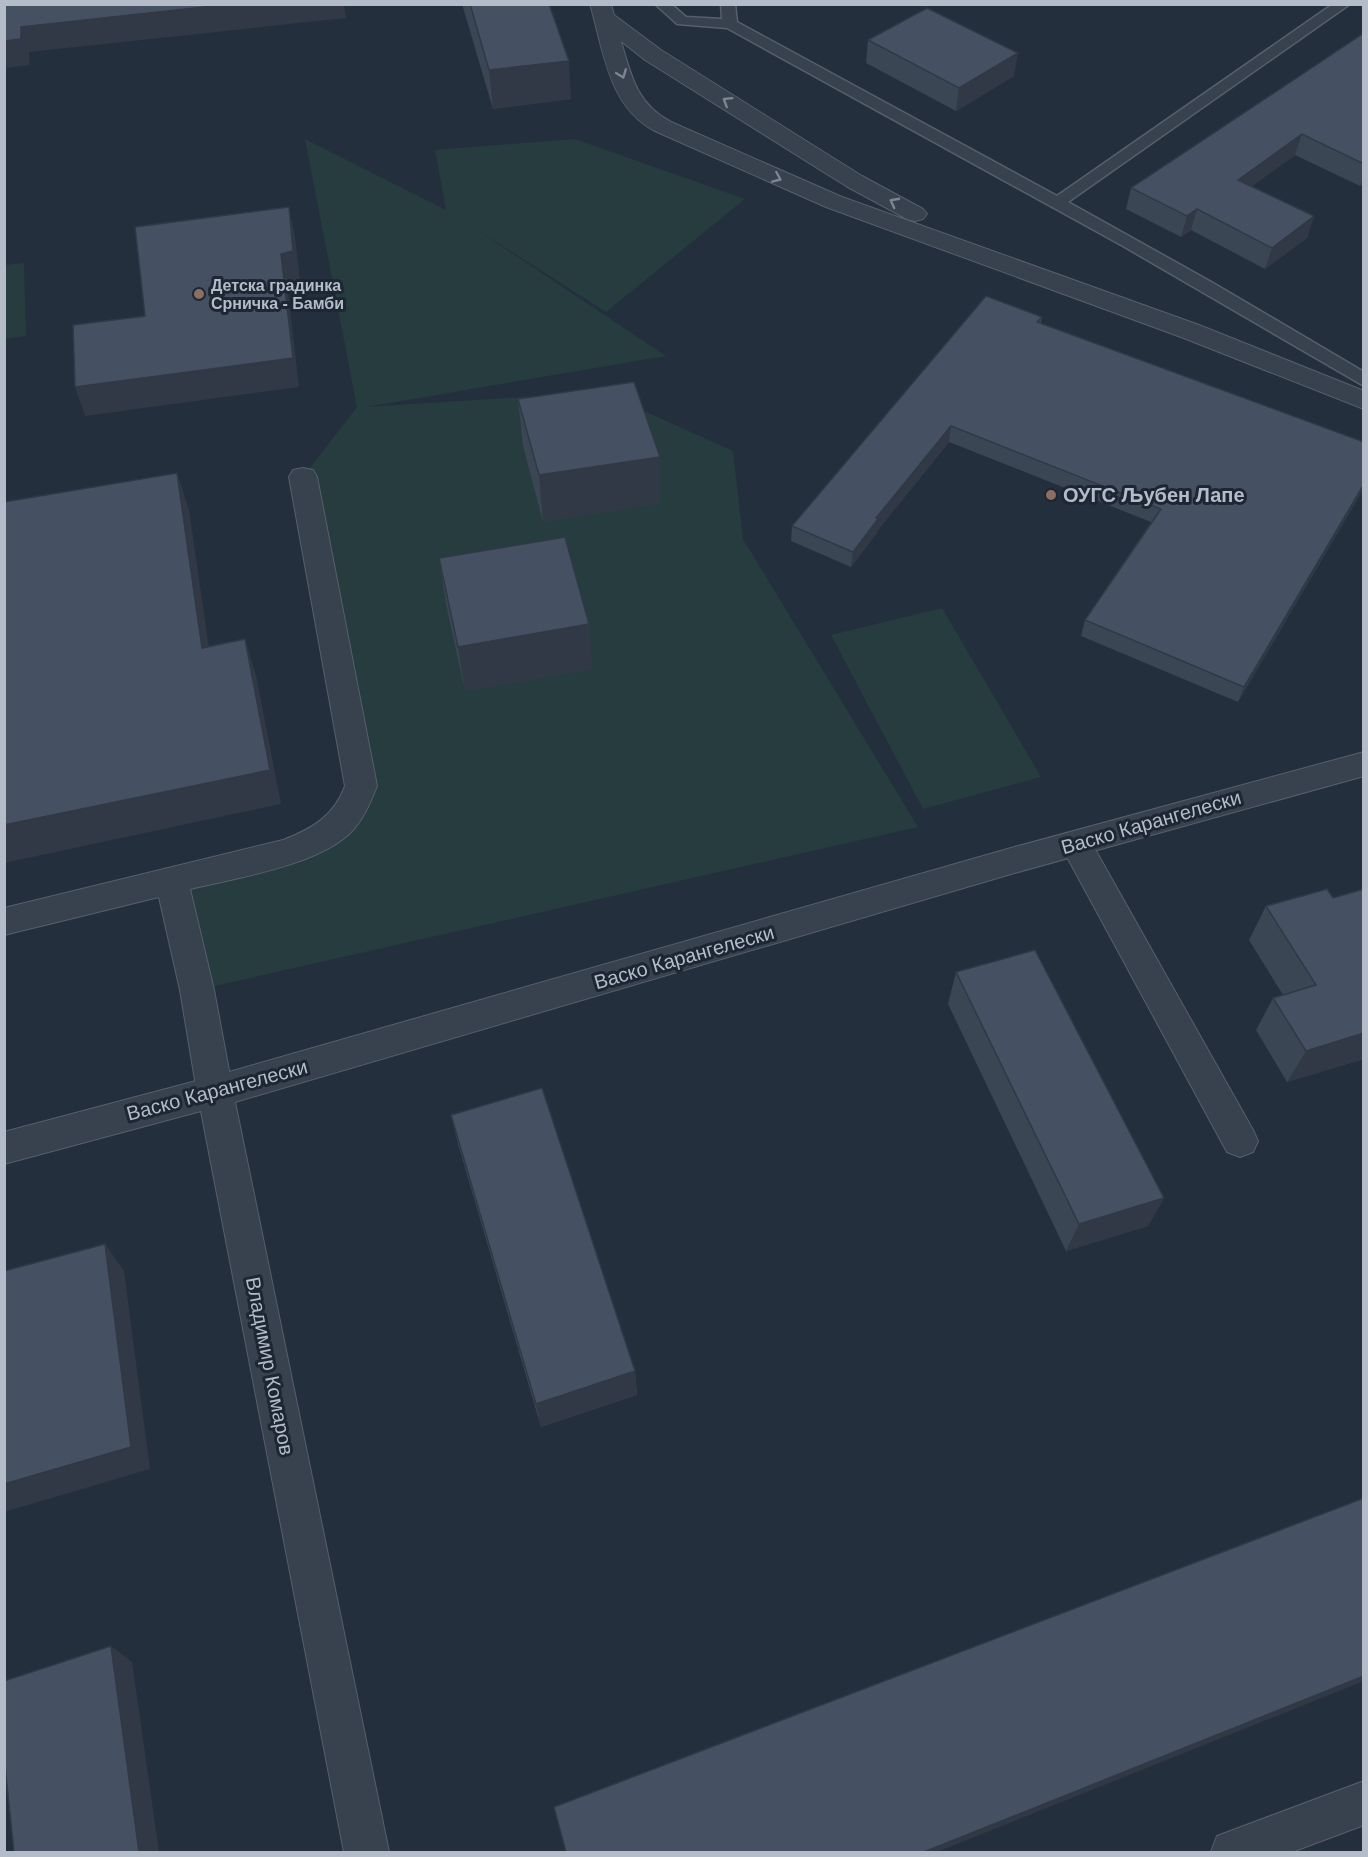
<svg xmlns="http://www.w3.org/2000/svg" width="1368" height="1857" viewBox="0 0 1368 1857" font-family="Helvetica,sans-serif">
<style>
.green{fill:#263c3f}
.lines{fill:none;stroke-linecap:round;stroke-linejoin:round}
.service-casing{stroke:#565f6c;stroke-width:3}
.minor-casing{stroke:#565f6c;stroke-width:2}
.tertiary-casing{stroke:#565f6c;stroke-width:2}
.service{fill:#38414e;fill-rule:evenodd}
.minor{fill:#38414e;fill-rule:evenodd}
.tertiary{fill:#38414e;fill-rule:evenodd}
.wall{fill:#3b4654}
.shaded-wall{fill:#303945}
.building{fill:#455162;stroke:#303945;stroke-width:1.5}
.oneway{stroke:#7c8592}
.education-dot{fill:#8d6e63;stroke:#1d2633;stroke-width:2}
.labels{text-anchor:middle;stroke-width:6;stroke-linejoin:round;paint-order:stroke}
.far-poi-label{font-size:16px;font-weight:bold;fill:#b4bcc9;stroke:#1d2633;text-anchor:start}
.poi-label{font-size:20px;font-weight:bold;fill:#b4bcc9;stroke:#1d2633;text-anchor:start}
.street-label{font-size:20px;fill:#b4bcc9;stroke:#1d2633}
</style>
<rect width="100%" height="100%" fill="#242f3e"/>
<path class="green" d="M 305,139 L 446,210 L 435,150 L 575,139 L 745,199 L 606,312 L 479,231 L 666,356 L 366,407 L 602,392 L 733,451 L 743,539 L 918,827 L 197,990 L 172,880 L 286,852 L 355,806 L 303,477 L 357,407 Z
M 24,263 L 26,336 L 5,339 L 5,265 Z
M 942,608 L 1041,777 L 923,809 L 831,635 Z"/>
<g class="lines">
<defs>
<path id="service" d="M 655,4 L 671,4 L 686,17 L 722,19 L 721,4 L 735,4 L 737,22 L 1057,196 L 1333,4 L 1350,4 L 1068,202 L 1213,283 L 1364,372 L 1364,386 L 1123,246 L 727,28 L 677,24 Z"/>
<path id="minor" d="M 590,4 L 611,4 L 614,15 L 661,50 L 862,176 L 923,209 L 927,214 L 923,219 L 915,221 L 907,219 L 846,186 L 645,60 L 621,41 C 631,76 637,104 671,122 L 842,197 L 1199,325 L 1364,391 L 1364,409 L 1181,337 L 826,207 L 655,131 C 608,106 604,51 590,4 Z
M 303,468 L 313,470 L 317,477 L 377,786 C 371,801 364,818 353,830 C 321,865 236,878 190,889 L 214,990 L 233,1092 L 227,1103 L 215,1108 L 203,1103 L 197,1092 L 180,990 L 159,897 L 4,935 L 4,908 L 283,840 C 312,829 334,816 345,786 L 289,477 L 293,470 Z
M 1076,831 L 1087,835 L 1253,1130 L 1258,1141 L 1253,1152 L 1240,1157 L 1227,1152 L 1060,844 L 1065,835 Z
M 1364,1781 L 1364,1825 L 1292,1852 L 1211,1852 L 1217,1836 Z"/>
<path id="tertiary" d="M 1364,752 L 1364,776 L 1011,874 L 235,1102 L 389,1852 L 344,1852 L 201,1111 L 4,1164 L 4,1132 L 215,1076 L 1011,848 Z"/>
</defs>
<use href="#service" class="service-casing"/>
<use href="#minor" class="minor-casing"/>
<use href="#tertiary" class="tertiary-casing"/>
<use href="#service" class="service"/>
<use href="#minor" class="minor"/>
<use href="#tertiary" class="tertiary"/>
</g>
<path class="wall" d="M 462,4 L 549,4 L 571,99 L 493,109 Z
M 1364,33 L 1364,184 L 1360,186 L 1295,155 L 1252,186 L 1314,216 L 1307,238 L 1265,269 L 1191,230 L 1181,237 L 1126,209 L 1131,188 Z
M 868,40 L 1014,76 L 956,111 L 866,63 Z
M 1042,317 L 1041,323 L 1364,442 L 1364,488 L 1238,702 L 1081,636 L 1085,620 L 1151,522 L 949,442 L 877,531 L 876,534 L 851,567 L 791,541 L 792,526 Z
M 518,399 L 660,503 L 543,522 L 523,446 Z
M 439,558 L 589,624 L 592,669 L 465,691 L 446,604 Z
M 1364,889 L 1364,1059 L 1287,1082 L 1256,1030 L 1273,998 L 1283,995 L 1249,940 L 1266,906 L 1333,898 Z
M 956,972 L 1164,1198 L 1148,1226 L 1066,1251 L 948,1004 Z
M 451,1115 L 635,1371 L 637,1395 L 541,1427 L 458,1144 Z"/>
<path class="shaded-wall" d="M 232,4 L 344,4 L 346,18 L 29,52 L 30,65 L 4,68 L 4,41 L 21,27 Z
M 1018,53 L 1014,76 L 956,111 L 959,88 Z
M 569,61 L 571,99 L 493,109 L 489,70 Z
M 1302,134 L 1295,155 L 1232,201 L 1238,180 Z
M 1364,176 L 1364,184 L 1360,186 Z
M 289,207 L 295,237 L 300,280 L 287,283 L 299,387 L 85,416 L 75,387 L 281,254 Z
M 1197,209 L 1191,230 L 1181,237 L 1187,216 Z
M 1314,216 L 1307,238 L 1265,269 L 1272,248 Z
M 951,426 L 949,442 L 877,531 L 876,534 L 851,567 L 853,552 L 876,518 Z
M 660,457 L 660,503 L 543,522 L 539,475 Z
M 177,473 L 189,510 L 214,683 L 202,648 Z
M 1364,484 L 1364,488 L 1238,702 L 1244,687 Z
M 589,624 L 592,669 L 465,691 L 458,647 Z
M 245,639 L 256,675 L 281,804 L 4,863 L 4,825 Z
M 1364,1033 L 1364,1059 L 1287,1082 L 1306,1051 Z
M 1164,1198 L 1148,1226 L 1066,1251 L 1079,1224 Z
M 105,1244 L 124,1271 L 150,1469 L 4,1512 L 4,1484 Z
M 635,1371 L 637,1395 L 541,1427 L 536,1404 Z
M 111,1646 L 132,1662 L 159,1852 L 139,1852 Z
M 1364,1676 L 1364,1681 L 937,1852 L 924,1852 Z"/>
<path class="building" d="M 4,4 L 232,4 L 21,27 L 21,39 L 4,41 Z
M 470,4 L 549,4 L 569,61 L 489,70 Z
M 927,8 L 1018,53 L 959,88 L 868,40 Z
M 1364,33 L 1364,164 L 1302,134 L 1238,180 L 1314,216 L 1272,248 L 1197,209 L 1187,216 L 1131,188 Z
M 289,207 L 293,251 L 281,254 L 293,358 L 75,387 L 73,325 L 145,316 L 135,227 Z
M 986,296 L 1042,317 L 1037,322 L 1364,442 L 1364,484 L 1244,687 L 1085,620 L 1161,509 L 951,426 L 876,518 L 878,519 L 853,552 L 792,526 Z
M 634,382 L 660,457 L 539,475 L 518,399 Z
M 177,473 L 202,648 L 245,639 L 270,770 L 4,825 L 4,502 Z
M 565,537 L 589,624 L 458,647 L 439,558 Z
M 1327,889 L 1333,898 L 1364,889 L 1364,1033 L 1306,1051 L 1273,998 L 1316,985 L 1266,906 Z
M 1035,950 L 1164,1198 L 1079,1224 L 956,972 Z
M 542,1088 L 635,1371 L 536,1404 L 451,1115 Z
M 105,1244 L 131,1447 L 4,1484 L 4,1271 Z
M 1364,1498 L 1364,1676 L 924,1852 L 566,1852 L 554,1807 Z
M 111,1646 L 139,1852 L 14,1852 L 4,1757 L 4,1681 Z"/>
<defs><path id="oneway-chevron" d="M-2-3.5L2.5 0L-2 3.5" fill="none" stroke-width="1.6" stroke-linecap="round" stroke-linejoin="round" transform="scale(1.5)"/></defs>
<g class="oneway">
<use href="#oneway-chevron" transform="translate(622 74) rotate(69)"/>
<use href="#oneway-chevron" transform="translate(727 101) rotate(-148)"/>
<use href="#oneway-chevron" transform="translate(777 178) rotate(23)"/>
<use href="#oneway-chevron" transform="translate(894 202) rotate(-152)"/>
</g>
<g class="education-dot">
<circle cx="199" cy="294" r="6"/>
<circle cx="1051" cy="495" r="6"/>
</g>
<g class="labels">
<g class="far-poi-label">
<text x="211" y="291">Детска градинка<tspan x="211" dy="18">Срничка - Бамби</tspan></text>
</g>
<g class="poi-label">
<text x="1063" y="502">ОУГС Љубен Лапе</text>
</g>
<g class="street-label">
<text transform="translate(1151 822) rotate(-16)" y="7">Васко Карангелески</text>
<text transform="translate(684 957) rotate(-16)" y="7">Васко Карангелески</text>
<text transform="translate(217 1090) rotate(-15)" y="7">Васко Карангелески</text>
<text transform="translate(270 1366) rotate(79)" y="7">Владимир Комаров</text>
</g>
</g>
<rect width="1368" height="1857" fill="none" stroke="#b4bcc9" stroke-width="12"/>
</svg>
